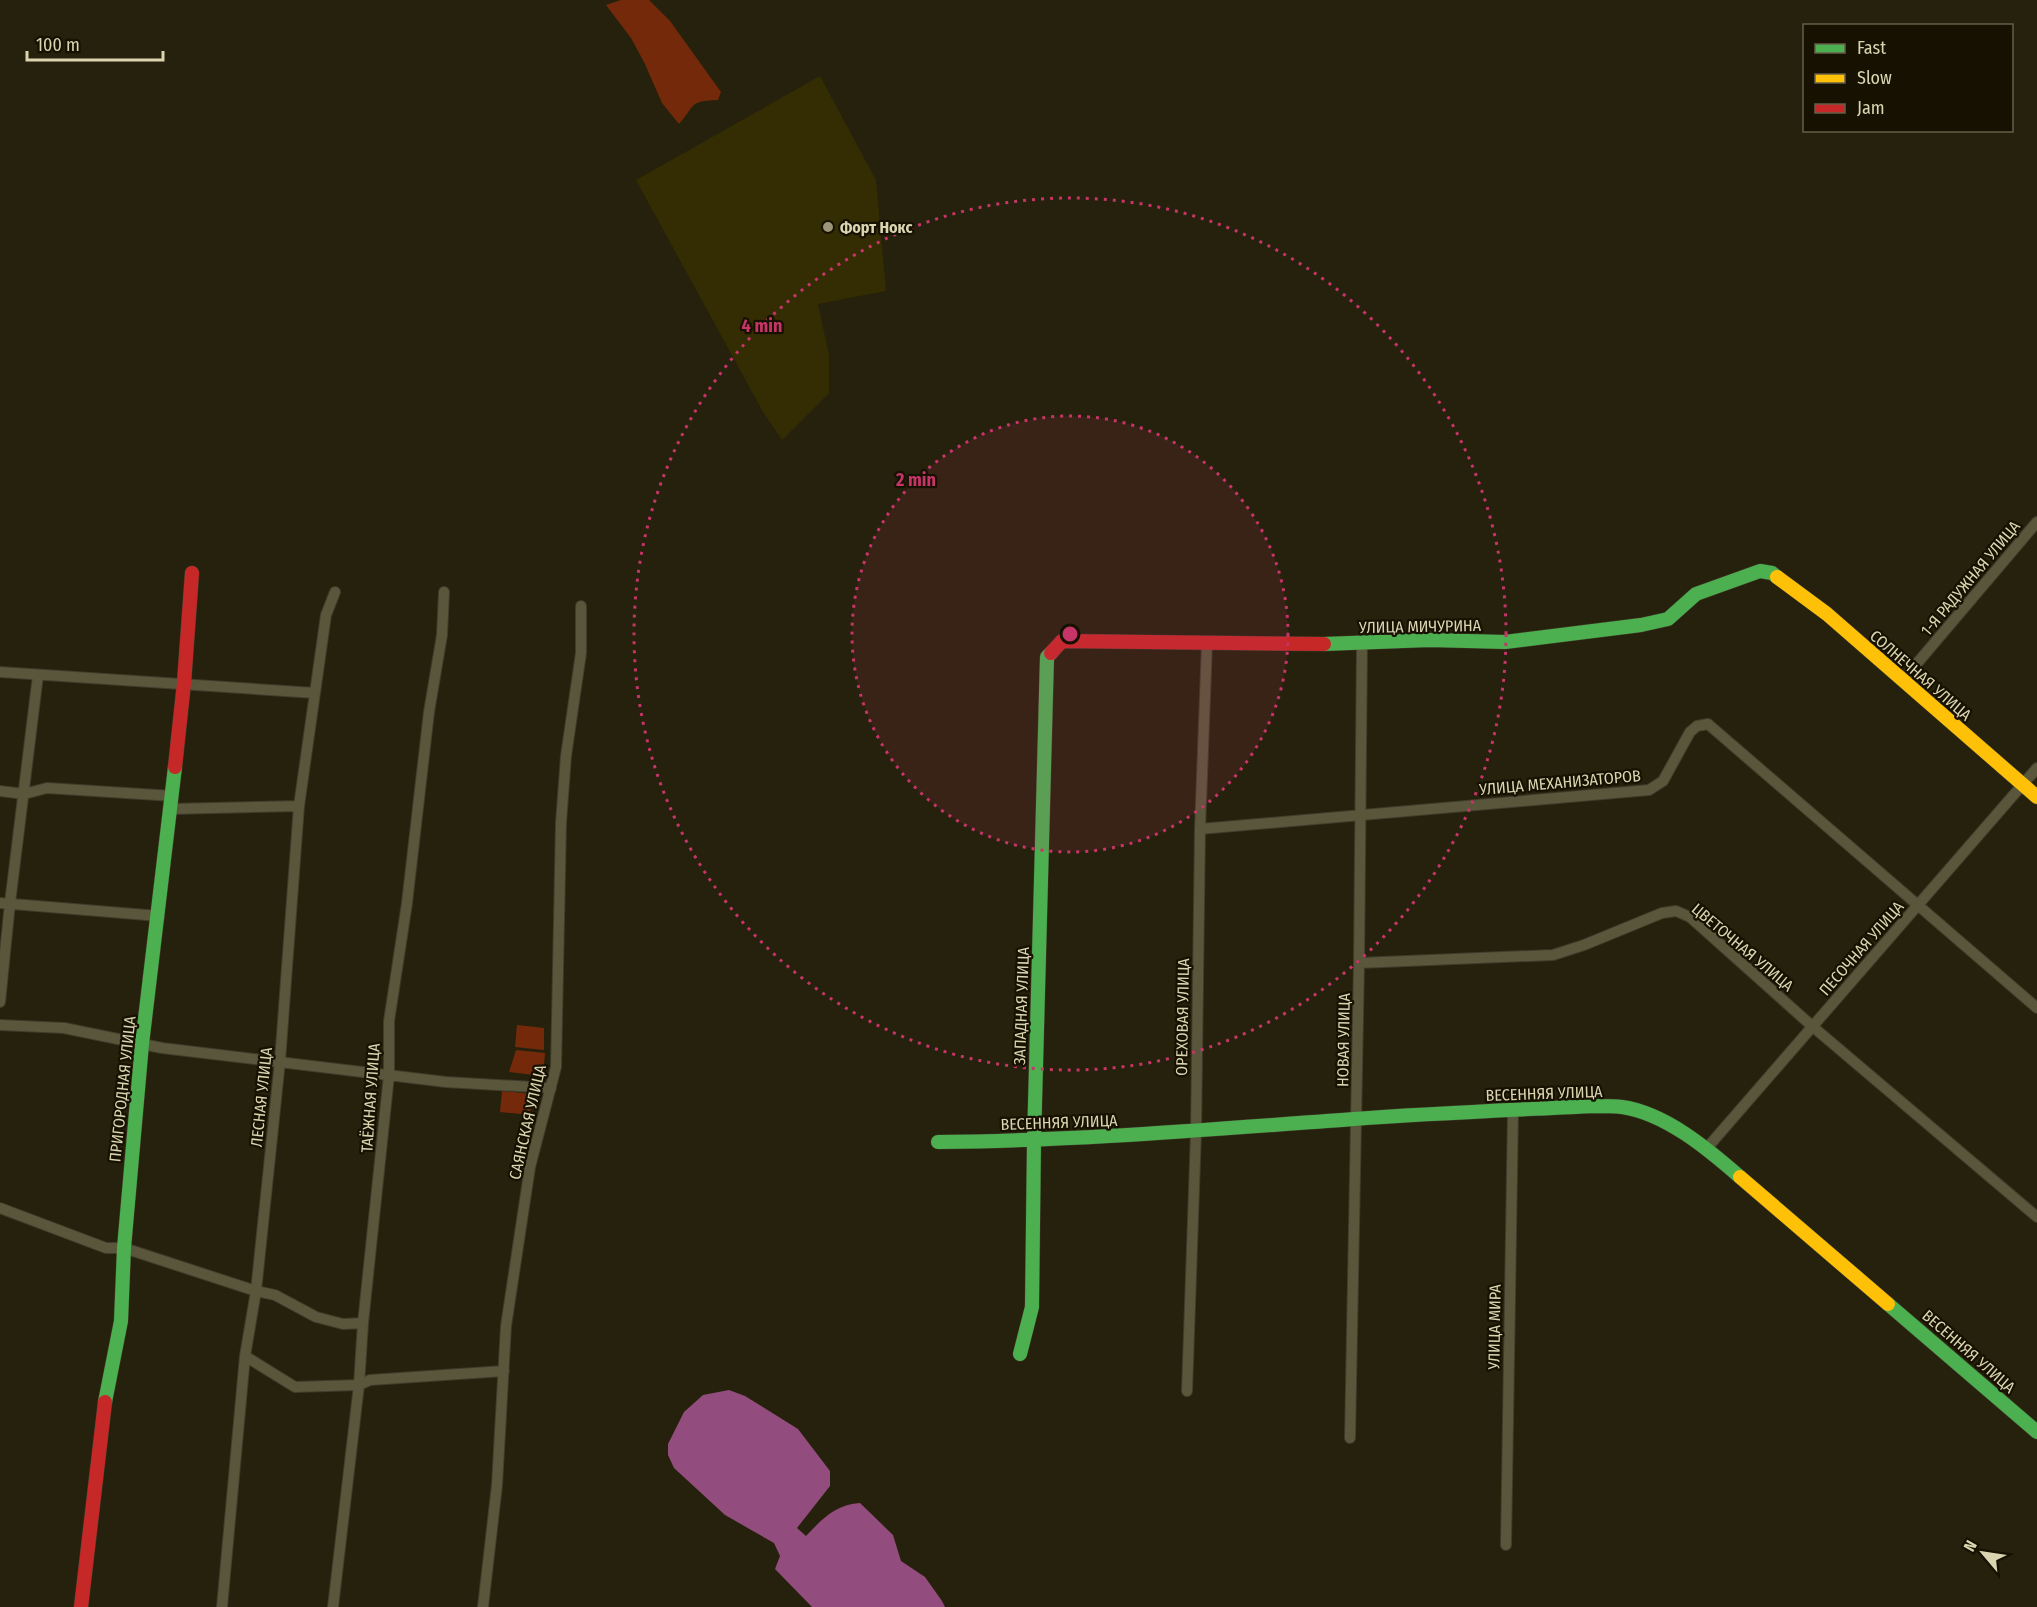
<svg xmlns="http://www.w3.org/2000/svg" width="2037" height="1607" viewBox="0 0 2037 1607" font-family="'Fira Sans Condensed',sans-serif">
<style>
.built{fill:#342c02}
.green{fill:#742a0a}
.water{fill:#934c7e}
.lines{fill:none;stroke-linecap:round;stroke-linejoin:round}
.street-casing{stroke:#403c2b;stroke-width:12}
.fast-casing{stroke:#403c2b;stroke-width:15}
.slow-casing{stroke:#403c2b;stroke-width:15}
.jam-casing{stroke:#403c2b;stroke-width:15}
.street{stroke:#5a563b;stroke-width:10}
.fast{stroke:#4caf50;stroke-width:14}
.slow{stroke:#ffc107;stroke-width:14}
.jam{stroke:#c62828;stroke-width:14}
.ring{fill:none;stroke:#c63468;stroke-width:3;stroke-dasharray:3 6}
.poi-dot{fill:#9c9577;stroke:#161100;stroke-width:2}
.labels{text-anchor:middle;stroke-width:4.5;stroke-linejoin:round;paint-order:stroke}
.poi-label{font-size:16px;font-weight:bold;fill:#dbd4b1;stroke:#161100;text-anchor:start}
.street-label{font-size:16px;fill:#dbd4b1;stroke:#161100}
.centre{fill:#c63468;stroke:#161100;stroke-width:3}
.ring-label{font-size:18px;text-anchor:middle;font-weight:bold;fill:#c63468;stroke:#161100;stroke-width:4.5;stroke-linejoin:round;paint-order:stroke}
</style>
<rect width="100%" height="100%" fill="#26210c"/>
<path class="built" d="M 820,76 L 876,180 L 886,291 L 818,304 L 829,355 L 829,393 L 782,440 L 763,412 L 636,180 Z"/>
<path class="green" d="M 621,0 L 649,0 L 670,21 L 721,92 L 718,100 C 688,101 696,105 679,124 L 662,103 L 644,62 L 631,38 L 606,5 Z
M 517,1025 L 544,1028 L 544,1050 L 515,1047 Z
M 516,1050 L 545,1053 L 543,1076 L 509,1072 Z
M 502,1091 L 532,1094 L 530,1115 L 500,1112 Z"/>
<path class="water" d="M 729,1390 L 745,1396 L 798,1429 L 830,1471 L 830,1486 L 797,1528 L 806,1536 C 821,1520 836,1504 860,1503 L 893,1535 L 901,1561 L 925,1577 L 942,1601 L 945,1607 L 812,1607 L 775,1569 L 780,1556 L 774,1543 L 725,1515 L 674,1468 L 668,1455 L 668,1444 L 684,1412 L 703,1395 Z"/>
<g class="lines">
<defs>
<path id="street" d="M 0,672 L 315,693
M 1902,681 L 2037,522
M 0,791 L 24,794 L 47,788 L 173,796
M 171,809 L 299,806
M 1200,829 L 1649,790 L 1663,781 L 1690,732 L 1697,726 L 1708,724 L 2037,1008
M 0,903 L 159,916
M 1359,963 L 1553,955 L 1584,945 L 1662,913 L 1676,911 L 1690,917 L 1812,1026 L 2037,1217
M 0,1002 L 10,903 L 38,675
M 0,1025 L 64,1028 L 162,1048 L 446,1082 L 551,1088
M 1707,1148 L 2037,768
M 0,1208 L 106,1248 L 124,1248 L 256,1291 L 275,1295 L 316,1317 L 343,1324 L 363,1323
M 245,1356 L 295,1387 L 359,1385 L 370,1380 L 504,1371
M 1187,1391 L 1196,1132 L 1200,829 L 1207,643
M 1350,1438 L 1359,963 L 1362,643
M 1506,1545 L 1513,1110
M 222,1607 L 245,1356 L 256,1291 L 280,1061 L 299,806 L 326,615 L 335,592
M 333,1607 L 359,1385 L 363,1323 L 389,1075 L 389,1021 L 407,903 L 429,712 L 442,635 L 444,592
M 483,1607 L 497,1485 L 506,1326 L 530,1167 L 556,1067 L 561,823 L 566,756 L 581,653 L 581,606"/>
<path id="fast" d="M 1324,644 L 1430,640 L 1505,642 L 1641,625 L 1668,619 L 1696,594 L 1760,571 L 1772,573 L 1777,577
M 938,1142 C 1077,1141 1215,1129 1354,1119 C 1434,1113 1514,1110 1594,1106 C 1603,1106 1613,1106 1622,1107 C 1665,1113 1708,1149 1740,1177
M 1888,1304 L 2037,1432
M 1020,1354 L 1032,1307 L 1034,1141 L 1047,657 L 1051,653
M 105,1402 L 121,1321 L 124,1248 L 142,1044 L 175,767"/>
<path id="slow" d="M 1777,577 L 1827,614 L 2037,797
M 1740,1177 L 1888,1304"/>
<path id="jam" d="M 1051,653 L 1062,641 L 1324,644
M 175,767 L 184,683 L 192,573
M 81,1607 L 105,1402"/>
</defs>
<use href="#street" class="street-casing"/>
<use href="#fast" class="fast-casing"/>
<use href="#slow" class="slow-casing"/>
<use href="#jam" class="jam-casing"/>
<use href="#street" class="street"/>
<use href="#fast" class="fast"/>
<use href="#slow" class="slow"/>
<use href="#jam" class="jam"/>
</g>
<circle cx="1070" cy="634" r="218" fill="#c63468" fill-opacity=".12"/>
<g class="ring">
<circle cx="1070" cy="634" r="218"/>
<circle cx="1070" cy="634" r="436"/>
</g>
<circle class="poi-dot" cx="828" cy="227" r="6"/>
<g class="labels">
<g class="poi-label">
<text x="840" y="233">Форт Нокс</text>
</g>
<g class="street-label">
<text transform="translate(1970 578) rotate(-50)" y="6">1-Я РАДУЖНАЯ УЛИЦА</text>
<text transform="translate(1420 626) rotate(-1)" y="6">УЛИЦА МИЧУРИНА</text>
<text transform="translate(1921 675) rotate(41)" y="6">СОЛНЕЧНАЯ УЛИЦА</text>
<text transform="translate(1560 782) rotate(-5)" y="6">УЛИЦА МЕХАНИЗАТОРОВ</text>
<text transform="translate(1743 947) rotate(40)" y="6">ЦВЕТОЧНАЯ УЛИЦА</text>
<text transform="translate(1861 948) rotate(-49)" y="6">ПЕСОЧНАЯ УЛИЦА</text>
<text transform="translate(1021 1006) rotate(-88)" y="6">ЗАПАДНАЯ УЛИЦА</text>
<text transform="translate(1182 1017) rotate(-89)" y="6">ОРЕХОВАЯ УЛИЦА</text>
<text transform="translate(1343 1040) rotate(-89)" y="6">НОВАЯ УЛИЦА</text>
<text transform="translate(122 1089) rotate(-84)" y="6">ПРИГОРОДНАЯ УЛИЦА</text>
<text transform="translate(1544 1093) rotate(-2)" y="6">ВЕСЕННЯЯ УЛИЦА</text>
<text transform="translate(261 1097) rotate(-84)" y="6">ЛЕСНАЯ УЛИЦА</text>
<text transform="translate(370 1098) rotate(-86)" y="6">ТАЁЖНАЯ УЛИЦА</text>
<text transform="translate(527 1122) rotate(-77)" y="6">САЯНСКАЯ УЛИЦА</text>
<text transform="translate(1059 1122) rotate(-2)" y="6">ВЕСЕННЯЯ УЛИЦА</text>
<text transform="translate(1494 1327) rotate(-89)" y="6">УЛИЦА МИРА</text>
<text transform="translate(1969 1351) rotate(41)" y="6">ВЕСЕННЯЯ УЛИЦА</text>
</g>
</g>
<circle cx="1070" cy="634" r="9" class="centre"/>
<g class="ring-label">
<text x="762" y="332">4 min</text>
<text x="916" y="486">2 min</text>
</g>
<rect x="1803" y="24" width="210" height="108" fill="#161100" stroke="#655f47" stroke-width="1.5"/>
<rect x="1815" y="44" width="30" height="9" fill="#4caf50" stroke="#655f47" stroke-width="1.5"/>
<text x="1857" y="54" font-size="18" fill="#dbd4b1">Fast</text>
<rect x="1815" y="74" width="30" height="9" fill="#ffc107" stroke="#655f47" stroke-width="1.5"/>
<text x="1857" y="84" font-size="18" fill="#dbd4b1">Slow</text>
<rect x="1815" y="104" width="30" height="9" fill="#c62828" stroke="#655f47" stroke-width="1.5"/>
<text x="1857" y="114" font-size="18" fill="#dbd4b1">Jam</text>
<g transform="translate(1983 1553) rotate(299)" stroke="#161100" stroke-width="4.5" paint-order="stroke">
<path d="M0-4.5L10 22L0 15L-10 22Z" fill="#dbd4b1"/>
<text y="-9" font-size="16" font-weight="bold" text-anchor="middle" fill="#dbd4b1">N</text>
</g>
<path d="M27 51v9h136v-9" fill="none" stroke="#dbd4b1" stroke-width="3"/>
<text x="36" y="51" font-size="18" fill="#dbd4b1" stroke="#161100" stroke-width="4.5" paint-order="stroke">100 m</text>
</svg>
